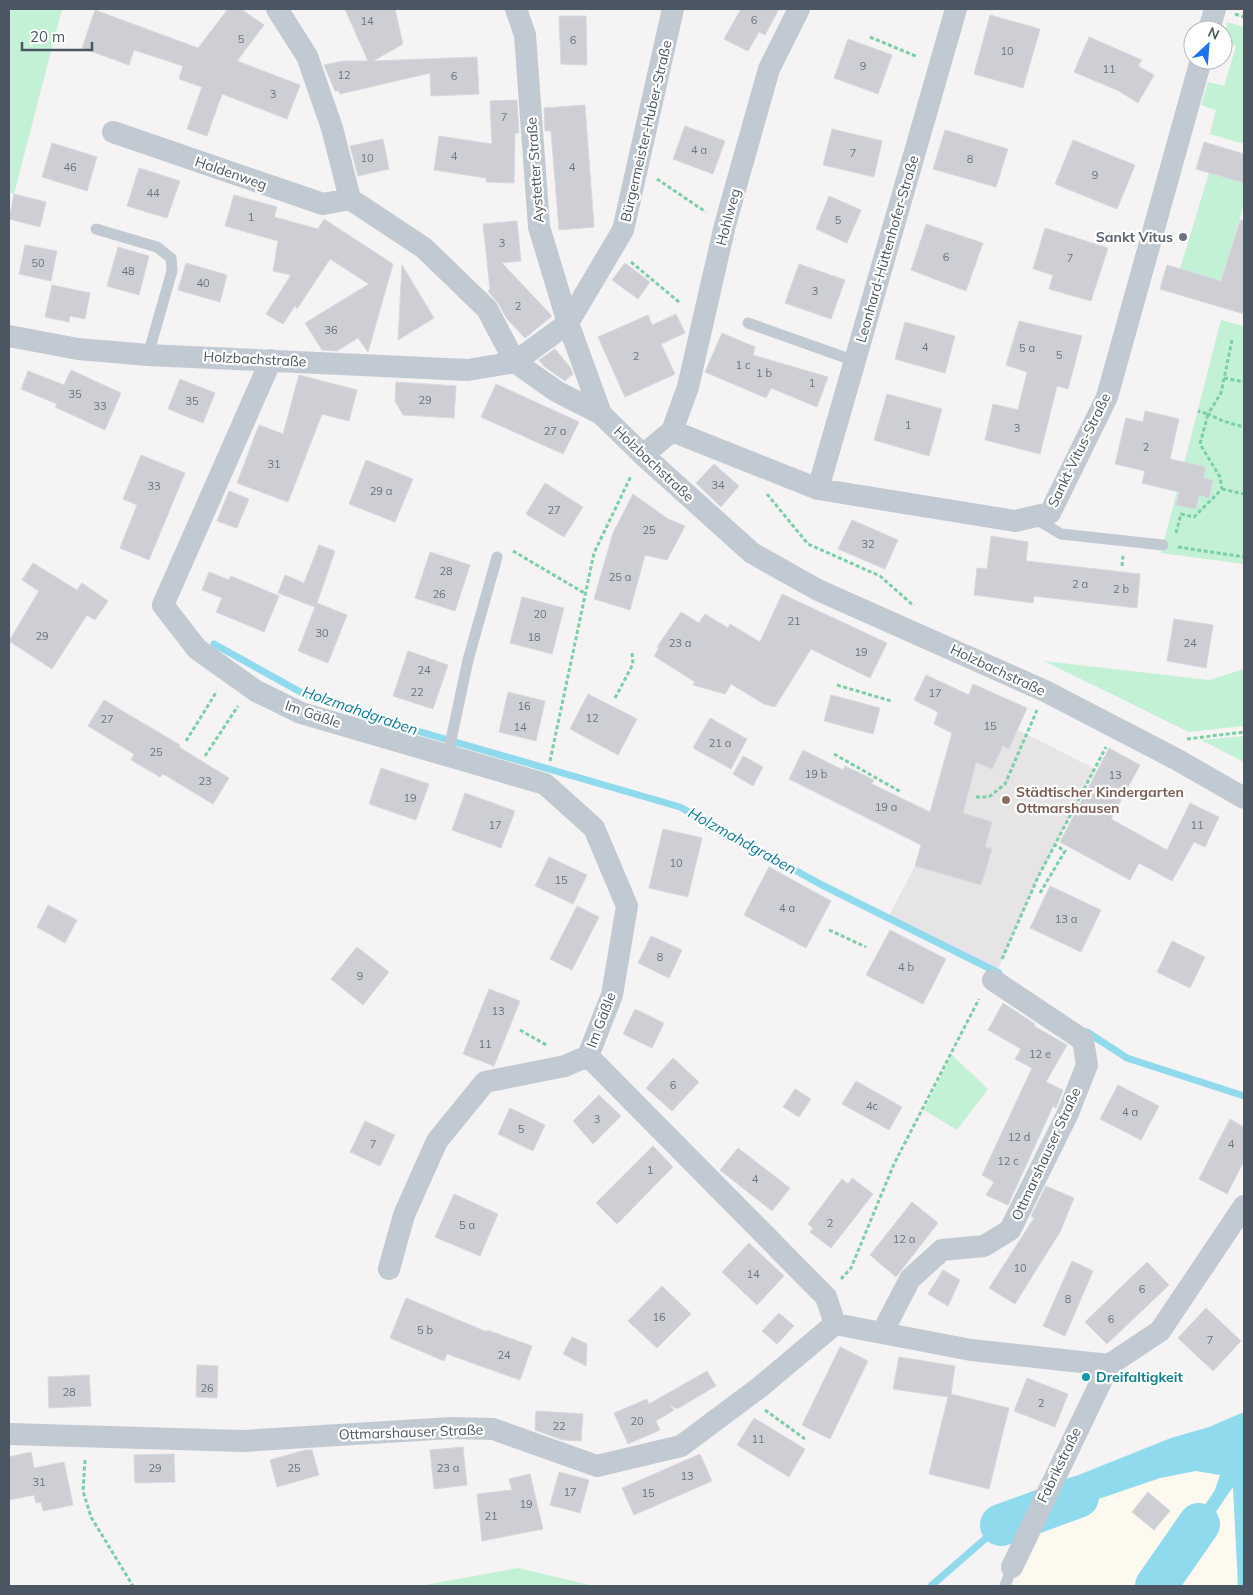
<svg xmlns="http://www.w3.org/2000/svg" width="1253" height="1595" viewBox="0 0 1253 1595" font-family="Mulish,sans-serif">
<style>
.commercial{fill:#fdf9ef}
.education{fill:#e6e4e5}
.green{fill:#c3f1d5}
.water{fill:#90daee}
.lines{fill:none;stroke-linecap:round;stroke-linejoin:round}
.stream{stroke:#90daee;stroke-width:7}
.river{stroke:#90daee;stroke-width:42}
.building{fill:#cdcfd5;stroke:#d7d9de}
.path{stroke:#7ad0a6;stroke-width:3;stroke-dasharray:4 2.5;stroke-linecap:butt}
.lane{stroke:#c1cad2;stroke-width:11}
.street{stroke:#c1cad2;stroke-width:22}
.worship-dot{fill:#6b7280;stroke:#fff;stroke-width:2}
.education-dot{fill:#8d6e63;stroke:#fff;stroke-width:2}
.culture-dot{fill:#0f9aa8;stroke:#fff;stroke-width:2}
.labels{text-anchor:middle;stroke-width:4.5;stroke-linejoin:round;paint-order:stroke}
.number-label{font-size:11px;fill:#6b747e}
.street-label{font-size:14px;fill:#4a5661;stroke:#fff}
.worship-label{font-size:14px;font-weight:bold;fill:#5b616d;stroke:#fff;text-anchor:end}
.education-label{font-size:14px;font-weight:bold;fill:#785e54;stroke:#fff;text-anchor:start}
.culture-label{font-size:14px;font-weight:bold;fill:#0d838f;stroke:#fff;text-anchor:start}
.water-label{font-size:15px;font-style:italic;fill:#0c7c9b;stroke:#fff}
</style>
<rect width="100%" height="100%" fill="#f5f3f3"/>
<path class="commercial" d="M 1196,1471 L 1220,1475 L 1215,1489 L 1233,1487 L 1238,1586 L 1016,1586 L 1049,1516 L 1160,1478 Z"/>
<path class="education" d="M 973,684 L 1018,730 L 1095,769 L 1038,877 L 997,972 L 888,918 L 915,866 L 947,751 L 956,753 L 956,723 Z"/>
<path class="green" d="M 9,9 L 62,9 L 14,194 L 9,192 Z
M 1227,22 L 1244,27 L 1244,144 L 1210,134 L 1216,110 L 1201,105 L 1208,82 L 1224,86 L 1236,46 L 1223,42 Z
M 1209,173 L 1244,183 L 1244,204 L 1221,281 L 1180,269 Z
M 1221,320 L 1244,326 L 1244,564 L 1161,553 Z
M 1044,661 L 1209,680 L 1244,669 L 1244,726 L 1189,732 Z
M 1244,736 L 1244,762 L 1201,740 Z
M 952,1055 L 988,1089 L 957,1130 L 924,1110 Z
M 518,1568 L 594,1586 L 421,1586 L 425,1585 Z"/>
<path class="water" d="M 1244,1412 L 1244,1586 L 1238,1586 L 1233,1487 L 1172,1576 L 1162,1569 L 1215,1490 L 1220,1475 L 1196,1471 L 1160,1478 L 1049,1516 L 1066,1480 L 1171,1438 L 1209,1427 Z"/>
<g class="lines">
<path class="stream" d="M 214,644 L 304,694 L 376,719 L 680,807 L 822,885 L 999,973
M 1087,1032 L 1127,1058 L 1244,1096
M 931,1586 L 1001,1525"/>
<path class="river" d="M 1001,1525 L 1078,1497
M 1156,1586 L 1199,1524"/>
</g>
<path class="building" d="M 228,9 L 241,9 L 264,25 L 237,61 L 300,85 L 287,119 L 222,94 L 207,136 L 187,129 L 202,87 L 179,79 L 183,66 L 134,50 L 129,65 L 82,48 L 95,10 L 198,48 Z
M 345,9 L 395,9 L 403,44 L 373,61 L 477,57 L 479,94 L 431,96 L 430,73 L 340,94 L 339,91 L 335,91 L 324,65 L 343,61 L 368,61 Z
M 741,9 L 779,9 L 765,35 L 759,32 L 748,51 L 724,39 Z
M 990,15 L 1040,29 L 1023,88 L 974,74 Z
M 559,16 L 586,16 L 587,65 L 561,64 Z
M 1089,37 L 1142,60 L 1138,66 L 1154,75 L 1138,103 L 1119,91 L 1074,72 Z
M 848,39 L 892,55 L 878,94 L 834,78 Z
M 517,100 L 519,133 L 515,133 L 514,183 L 486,182 L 486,178 L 434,170 L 439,136 L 492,144 L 490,101 Z
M 585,105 L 594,227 L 559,230 L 551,131 L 545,131 L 544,108 Z
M 685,126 L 725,141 L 713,174 L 673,159 Z
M 832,129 L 882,141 L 874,177 L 823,165 Z
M 945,130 L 1008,149 L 996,187 L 933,169 Z
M 383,139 L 389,169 L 358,176 L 350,146 Z
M 1073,140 L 1135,165 L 1117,209 L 1055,184 Z
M 1204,142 L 1244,154 L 1244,183 L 1196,169 Z
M 52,143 L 97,157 L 87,191 L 42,177 Z
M 139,168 L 180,181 L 167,218 L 127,206 Z
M 14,194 L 46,202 L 40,227 L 9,219 Z
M 234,195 L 277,207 L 274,217 L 318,229 L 324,219 L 393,264 L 368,352 L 358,338 L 337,351 L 322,350 L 305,323 L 369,284 L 330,259 L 297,309 L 295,306 L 283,324 L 266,314 L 291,275 L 273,271 L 278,241 L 225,226 Z
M 829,196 L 861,210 L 847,243 L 816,229 Z
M 1240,220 L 1244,221 L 1244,314 L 1160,289 L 1167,265 L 1221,281 Z
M 517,221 L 521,261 L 502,263 L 552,316 L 525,338 L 507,319 L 498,303 L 488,291 L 490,289 L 483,224 Z
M 926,224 L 983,243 L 966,291 L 911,270 Z
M 1045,228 L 1108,248 L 1091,301 L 1049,289 L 1053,275 L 1033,269 Z
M 25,245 L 57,251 L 51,281 L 19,274 Z
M 118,247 L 149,256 L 139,295 L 107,286 Z
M 186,263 L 227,275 L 220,302 L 178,290 Z
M 625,263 L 650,282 L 638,299 L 612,280 Z
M 799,264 L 845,280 L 831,319 L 785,303 Z
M 402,265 L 434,318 L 398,340 Z
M 52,285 L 90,293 L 85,319 L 70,316 L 69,322 L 45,317 Z
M 676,314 L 685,333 L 661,344 L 675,374 L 625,397 L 598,337 L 648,315 L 652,325 Z
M 1019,321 L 1082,336 L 1068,389 L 1057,386 L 1040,454 L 985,440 L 993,404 L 1018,410 L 1027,372 L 1006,365 Z
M 905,322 L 955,336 L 945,373 L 895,359 Z
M 722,333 L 755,347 L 753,355 L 828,377 L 817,407 L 771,388 L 766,398 L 705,372 Z
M 555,349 L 570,367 L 573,374 L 565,381 L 545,367 L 539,360 Z
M 71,370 L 121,393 L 105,430 L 55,407 L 57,404 L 21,389 L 28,371 L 64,385 Z
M 299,375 L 357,390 L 349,421 L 322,414 L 288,502 L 237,483 L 259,425 L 283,434 Z
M 180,379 L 215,393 L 203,423 L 168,409 Z
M 396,382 L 456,386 L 454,418 L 403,415 L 395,401 Z
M 496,384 L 579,422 L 563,454 L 481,417 Z
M 887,394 L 942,409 L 929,456 L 874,440 Z
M 1145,411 L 1179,419 L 1170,459 L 1206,467 L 1203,478 L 1213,480 L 1209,498 L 1199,495 L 1196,509 L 1176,505 L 1179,492 L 1142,483 L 1145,471 L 1115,464 L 1126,418 L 1143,422 Z
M 141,455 L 185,473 L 149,560 L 120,548 L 137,505 L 123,499 Z
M 366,460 L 413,479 L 395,522 L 349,504 Z
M 714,464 L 739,486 L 721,507 L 696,483 Z
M 545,483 L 583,507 L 564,537 L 526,514 Z
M 229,491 L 249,499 L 237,528 L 217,521 Z
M 633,494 L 668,519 L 685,526 L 667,560 L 645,555 L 630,610 L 594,599 L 613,533 Z
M 852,520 L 898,540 L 885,569 L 838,549 Z
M 991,536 L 1028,542 L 1026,561 L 1140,574 L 1137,608 L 1034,596 L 1033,603 L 974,595 L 977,568 L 987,569 Z
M 319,545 L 335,551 L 317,603 L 347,615 L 328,663 L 298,651 L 315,607 L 278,593 L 285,575 L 304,583 Z
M 430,552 L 470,565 L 455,611 L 415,598 Z
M 33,563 L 77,590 L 82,583 L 108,601 L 95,620 L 87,615 L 52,669 L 9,641 L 39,591 L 22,580 Z
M 209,572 L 229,580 L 231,576 L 279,596 L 264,632 L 216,612 L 222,598 L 202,590 Z
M 782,594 L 887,643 L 870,678 L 811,649 L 775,707 L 764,704 L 731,684 L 725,694 L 693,685 L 695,682 L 654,656 L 659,648 L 657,647 L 681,612 L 699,623 L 705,614 L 728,628 L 730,624 L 760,642 Z
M 522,597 L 564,608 L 552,654 L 510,643 Z
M 1174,619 L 1213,625 L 1206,668 L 1167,661 Z
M 408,651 L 448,665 L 433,709 L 393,696 Z
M 926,675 L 969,695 L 973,684 L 1027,708 L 1009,749 L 1003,746 L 992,769 L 976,762 L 963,813 L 992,822 L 985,847 L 992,849 L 981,885 L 915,866 L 921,845 L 789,779 L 803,750 L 843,770 L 845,766 L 874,780 L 872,784 L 930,812 L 952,733 L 934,724 L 938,712 L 914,700 Z
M 508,692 L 545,701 L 536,741 L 499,732 Z
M 588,694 L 637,719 L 618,755 L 570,729 Z
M 831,695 L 880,708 L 873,734 L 824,721 Z
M 104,700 L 180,745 L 179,747 L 229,778 L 213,804 L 163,774 L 160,777 L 131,760 L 134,754 L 88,726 Z
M 710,718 L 747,739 L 731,769 L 693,748 Z
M 1109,748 L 1140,765 L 1111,819 L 1167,850 L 1190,803 L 1219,817 L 1205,847 L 1194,842 L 1172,881 L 1139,863 L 1130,880 L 1060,842 Z
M 743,756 L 763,767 L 753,786 L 733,774 Z
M 381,768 L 429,784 L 416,820 L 369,804 Z
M 465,793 L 515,811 L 501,848 L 452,830 Z
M 663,829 L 702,838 L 688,897 L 649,888 Z
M 549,857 L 587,875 L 573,904 L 535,886 Z
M 769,867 L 831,901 L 806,948 L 744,915 Z
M 1050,886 L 1101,910 L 1081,952 L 1030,928 Z
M 48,905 L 77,920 L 65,943 L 37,927 Z
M 577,906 L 599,917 L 572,970 L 550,959 Z
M 890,930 L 946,959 L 923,1004 L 866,975 Z
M 651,936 L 682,950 L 669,978 L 638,963 Z
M 1172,941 L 1205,957 L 1190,988 L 1157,972 Z
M 357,947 L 389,972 L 363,1005 L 331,979 Z
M 489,989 L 520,1001 L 494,1066 L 463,1054 Z
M 1003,1003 L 1035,1024 L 1034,1026 L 1067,1045 L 1046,1082 L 1063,1090 L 1056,1108 L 1053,1106 L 1008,1205 L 986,1195 L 994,1182 L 982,1175 L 1032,1068 L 1015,1059 L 1021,1049 L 988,1030 Z
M 635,1009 L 664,1023 L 652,1048 L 623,1034 Z
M 673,1058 L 699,1082 L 672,1111 L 646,1088 Z
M 856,1081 L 902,1107 L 889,1130 L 842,1104 Z
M 1118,1085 L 1159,1106 L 1141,1140 L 1100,1119 Z
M 795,1089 L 811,1099 L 799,1117 L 783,1107 Z
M 599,1095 L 621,1116 L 593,1144 L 573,1121 Z
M 510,1108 L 545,1125 L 533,1151 L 498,1134 Z
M 1230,1119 L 1244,1127 L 1244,1161 L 1227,1194 L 1199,1179 Z
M 365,1121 L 395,1135 L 380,1166 L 350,1152 Z
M 653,1146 L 673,1167 L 617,1224 L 596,1203 Z
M 738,1148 L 790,1188 L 772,1211 L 720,1170 Z
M 852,1178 L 873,1194 L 831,1248 L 810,1232 L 813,1228 L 808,1224 L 842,1179 L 848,1184 Z
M 1046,1186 L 1074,1198 L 1060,1232 L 1015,1304 L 989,1288 L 1034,1218 L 1031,1216 Z
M 454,1194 L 498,1214 L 480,1256 L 435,1237 Z
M 912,1202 L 938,1223 L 896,1277 L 870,1255 Z
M 749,1243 L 784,1276 L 757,1305 L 722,1272 Z
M 1072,1261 L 1093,1271 L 1065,1336 L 1043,1326 Z
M 1147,1262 L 1169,1285 L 1107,1344 L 1085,1322 Z
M 943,1270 L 960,1280 L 948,1306 L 928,1294 Z
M 662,1286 L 691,1314 L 657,1348 L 628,1321 Z
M 406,1298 L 487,1332 L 487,1330 L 532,1346 L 520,1380 L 447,1354 L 444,1361 L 390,1338 Z
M 1206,1308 L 1241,1341 L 1213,1371 L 1178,1338 Z
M 779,1313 L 794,1326 L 777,1344 L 762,1331 Z
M 572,1337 L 587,1344 L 586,1366 L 563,1354 Z
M 840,1347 L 868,1361 L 830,1439 L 802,1425 Z
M 899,1357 L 955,1366 L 951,1394 L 1009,1408 L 989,1489 L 929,1474 L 948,1397 L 893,1389 Z
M 197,1365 L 218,1366 L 217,1398 L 196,1397 Z
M 707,1371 L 716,1386 L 677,1409 L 669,1404 L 674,1410 L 656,1421 L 660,1430 L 628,1444 L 614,1413 L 647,1399 L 649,1404 Z
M 89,1375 L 91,1406 L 49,1408 L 48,1377 Z
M 1027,1378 L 1068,1394 L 1055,1427 L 1014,1411 Z
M 536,1411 L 583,1414 L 581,1441 L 563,1440 L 535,1430 Z
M 754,1418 L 805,1449 L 789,1477 L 737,1445 Z
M 463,1447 L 467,1485 L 434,1489 L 430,1450 Z
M 305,1450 L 312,1450 L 319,1475 L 277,1487 L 270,1460 Z
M 31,1452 L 34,1468 L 64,1462 L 73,1505 L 43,1511 L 41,1502 L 36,1503 L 34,1495 L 9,1500 L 9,1457 Z
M 174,1454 L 175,1482 L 135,1483 L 134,1455 Z
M 700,1454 L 712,1481 L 634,1515 L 622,1488 Z
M 559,1472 L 589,1480 L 580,1513 L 550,1505 Z
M 530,1474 L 543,1529 L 482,1541 L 477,1494 L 512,1490 L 509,1479 Z
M 1148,1492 L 1170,1511 L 1154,1530 L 1132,1512 Z"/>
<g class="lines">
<path class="path" d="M 1235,14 L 1244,17
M 870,37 L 918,57
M 657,179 L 706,212
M 631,262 L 679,302
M 1232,340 L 1221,393 L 1208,414 L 1223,421 L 1244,427
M 1224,378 L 1244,382
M 1222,489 L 1244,494
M 767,494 L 808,544 L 880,576 L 914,606
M 1176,533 L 1181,514 L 1194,517 L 1222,489 L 1220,477 L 1200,444 L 1208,414 L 1198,411
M 1178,547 L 1244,557
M 513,551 L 586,594
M 1122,566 L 1123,556
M 837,685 L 891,701
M 615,698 L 633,664 L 632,653
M 1187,739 L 1244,732
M 186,741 L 217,691
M 834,754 L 901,792
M 205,756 L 238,706
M 550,761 L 594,553 L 631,476
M 976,797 L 989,797 L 1005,784 L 1037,710
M 1040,893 L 1065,851 L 1055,845
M 829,930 L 866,947
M 1002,959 L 1038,877 L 1106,747
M 520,1030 L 548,1046
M 841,1279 L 851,1268 L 894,1164 L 979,999
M 765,1410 L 805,1439
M 85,1460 L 83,1491 L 91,1517 L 133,1586"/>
<path class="lane" d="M 96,229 L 157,247 L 171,258 L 172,271 L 148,355
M 748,323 L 855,361
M 1034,518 L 1061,534 L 1163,545
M 448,754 L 468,660 L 497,557
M 1005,1586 L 1012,1567"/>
<path class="street" d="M 277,9 L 307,56 L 332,128 L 350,199 L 424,248 L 487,309 L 515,362
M 516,9 L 525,35 L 539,227 L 568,323 L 601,414
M 1209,30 L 1215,9
M 113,132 L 323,204 L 350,199
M 9,336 L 78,349 L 148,355 L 468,370 L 515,362 L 556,391 L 601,414 L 643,455 L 752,553 L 818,590 L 1045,691 L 1176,759 L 1244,798
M 271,360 L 163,605 L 197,649 L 256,691 L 301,713 L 545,784 L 594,828 L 627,906 L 612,995 L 588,1056 L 826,1297 L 835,1324
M 515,362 L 568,323 L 623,230 L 673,9
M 672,431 L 688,387 L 725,225 L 769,69 L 799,9
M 643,455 L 672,431 L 818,489 L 1015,521 L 1050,513 L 1107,397 L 1201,60
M 818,489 L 956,9
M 389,1269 L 404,1215 L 437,1141 L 485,1082 L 565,1066 L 588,1056
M 882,1333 L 910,1279 L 942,1250 L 984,1246 L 1010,1230 L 1068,1113 L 1087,1065 L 1083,1040 L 993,980
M 9,1434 L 243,1441 L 451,1428 L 493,1429 L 597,1466 L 681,1446 L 760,1387 L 835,1324 L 971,1350 L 1109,1365 L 1160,1331 L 1244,1206
M 1012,1567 L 1109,1365"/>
</g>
<circle class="worship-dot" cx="1183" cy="237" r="5"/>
<circle class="education-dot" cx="1006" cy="800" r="5"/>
<circle class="culture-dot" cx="1086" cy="1377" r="5"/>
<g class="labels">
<g class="number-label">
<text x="754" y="24">6</text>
<text x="367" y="25">14</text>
<text x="241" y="43">5</text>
<text x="573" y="44">6</text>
<text x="1007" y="55">10</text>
<text x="863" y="70">9</text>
<text x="1109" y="73">11</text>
<text x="344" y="79">12</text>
<text x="454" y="80">6</text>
<text x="273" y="98">3</text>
<text x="504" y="121">7</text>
<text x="699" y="154">4 a</text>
<text x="853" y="157">7</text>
<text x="454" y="160">4</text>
<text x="367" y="162">10</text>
<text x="970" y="163">8</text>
<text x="70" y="171">46</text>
<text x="572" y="171">4</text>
<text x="1095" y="179">9</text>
<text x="153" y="197">44</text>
<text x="251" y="221">1</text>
<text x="838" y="224">5</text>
<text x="502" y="247">3</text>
<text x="946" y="261">6</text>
<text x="1070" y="262">7</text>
<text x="38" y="267">50</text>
<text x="128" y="275">48</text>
<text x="203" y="287">40</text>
<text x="815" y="295">3</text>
<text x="518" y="310">2</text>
<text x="331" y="334">36</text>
<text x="925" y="351">4</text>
<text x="1027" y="352">5 a</text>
<text x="1059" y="359">5</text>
<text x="636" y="360">2</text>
<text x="743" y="369">1 c</text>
<text x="764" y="377">1 b</text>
<text x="812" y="387">1</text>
<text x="75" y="398">35</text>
<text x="425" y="404">29</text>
<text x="192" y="405">35</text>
<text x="100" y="410">33</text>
<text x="908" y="429">1</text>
<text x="1017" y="432">3</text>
<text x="555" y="435">27 a</text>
<text x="1146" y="451">2</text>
<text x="274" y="468">31</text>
<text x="718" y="489">34</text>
<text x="154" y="490">33</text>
<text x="381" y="495">29 a</text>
<text x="554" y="514">27</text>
<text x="649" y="534">25</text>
<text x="868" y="548">32</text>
<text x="446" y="575">28</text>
<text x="620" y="581">25 a</text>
<text x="1080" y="588">2 a</text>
<text x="1121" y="593">2 b</text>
<text x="439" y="598">26</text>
<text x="540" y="618">20</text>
<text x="794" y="625">21</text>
<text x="322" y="637">30</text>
<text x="42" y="640">29</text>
<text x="534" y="641">18</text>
<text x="680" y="647">23 a</text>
<text x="1190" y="647">24</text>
<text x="861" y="656">19</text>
<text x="424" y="674">24</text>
<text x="417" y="696">22</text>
<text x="935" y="697">17</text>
<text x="524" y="710">16</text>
<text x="592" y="722">12</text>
<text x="107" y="723">27</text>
<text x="990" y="730">15</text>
<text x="520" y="731">14</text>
<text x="720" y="747">21 a</text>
<text x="156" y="756">25</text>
<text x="816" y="778">19 b</text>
<text x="1115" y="779">13</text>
<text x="205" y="785">23</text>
<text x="410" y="802">19</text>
<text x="886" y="811">19 a</text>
<text x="495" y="829">17</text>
<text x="1197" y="829">11</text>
<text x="676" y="867">10</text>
<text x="561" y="884">15</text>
<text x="787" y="912">4 a</text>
<text x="1066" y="923">13 a</text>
<text x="660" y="961">8</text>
<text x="906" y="971">4 b</text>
<text x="360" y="980">9</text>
<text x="498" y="1015">13</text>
<text x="485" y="1048">11</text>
<text x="1040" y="1058">12 e</text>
<text x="673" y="1089">6</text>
<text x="872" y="1110">4c</text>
<text x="1130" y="1116">4 a</text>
<text x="597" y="1123">3</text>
<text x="521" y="1133">5</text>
<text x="1019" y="1141">12 d</text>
<text x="373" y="1148">7</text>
<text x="1231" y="1148">4</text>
<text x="1008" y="1165">12 c</text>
<text x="650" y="1174">1</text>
<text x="755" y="1183">4</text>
<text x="830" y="1227">2</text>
<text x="467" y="1229">5 a</text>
<text x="904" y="1243">12 a</text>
<text x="1020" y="1272">10</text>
<text x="753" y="1278">14</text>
<text x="1142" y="1293">6</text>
<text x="1068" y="1303">8</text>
<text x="659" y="1321">16</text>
<text x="1111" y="1323">6</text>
<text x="425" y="1334">5 b</text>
<text x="1210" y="1344">7</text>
<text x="504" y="1359">24</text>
<text x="207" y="1392">26</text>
<text x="69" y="1396">28</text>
<text x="1041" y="1407">2</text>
<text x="637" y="1425">20</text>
<text x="559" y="1430">22</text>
<text x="758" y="1443">11</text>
<text x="155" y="1472">29</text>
<text x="294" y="1472">25</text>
<text x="448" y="1472">23 a</text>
<text x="687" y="1480">13</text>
<text x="39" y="1486">31</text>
<text x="570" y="1496">17</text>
<text x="648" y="1497">15</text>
<text x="526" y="1508">19</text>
<text x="491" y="1520">21</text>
</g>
<g class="street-label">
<text transform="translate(646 131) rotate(-77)" y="5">Bürgermeister-Huber-Straße</text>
<text transform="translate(535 170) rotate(-94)" y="5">Aystetter Straße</text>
<text transform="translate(231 173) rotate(19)" y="5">Haldenweg</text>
<text transform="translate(728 217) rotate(-75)" y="5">Hohlweg</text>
<text transform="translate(887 249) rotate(-74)" y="5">Leonhard-Hüttenhofer-Straße</text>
<text transform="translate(255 359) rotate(3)" y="5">Holzbachstraße</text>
<text transform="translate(1079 450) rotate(-64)" y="5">Sankt-Vitus-Straße</text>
<text transform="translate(654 464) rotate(43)" y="5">Holzbachstraße</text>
<text transform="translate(998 670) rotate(25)" y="5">Holzbachstraße</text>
<text transform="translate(313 714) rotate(19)" y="5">Im Gäßle</text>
<text transform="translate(601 1020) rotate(-69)" y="5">Im Gäßle</text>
<text transform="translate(1046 1154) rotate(-65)" y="5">Ottmarshauser Straße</text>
<text transform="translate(411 1432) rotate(-2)" y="5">Ottmarshauser Straße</text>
<text transform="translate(1059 1465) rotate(-64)" y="5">Fabrikstraße</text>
</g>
<g class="worship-label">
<text x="1173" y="242">Sankt Vitus</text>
</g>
<g class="education-label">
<text x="1016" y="797">Städtischer Kindergarten<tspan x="1016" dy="16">Ottmarshausen</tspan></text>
</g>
<g class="culture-label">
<text x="1096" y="1382">Dreifaltigkeit</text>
</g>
<g class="water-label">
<text transform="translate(360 711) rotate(19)" y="5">Holzmahdgraben</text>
<text transform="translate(742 841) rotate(29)" y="5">Holzmahdgraben</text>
</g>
</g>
<rect width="1253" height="1595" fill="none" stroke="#4a5661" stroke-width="20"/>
<g transform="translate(1208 45) rotate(26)"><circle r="24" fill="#ffffff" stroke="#b7bbc0"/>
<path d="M0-4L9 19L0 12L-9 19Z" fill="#1a73e8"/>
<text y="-8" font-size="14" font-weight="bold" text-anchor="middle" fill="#4a5661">N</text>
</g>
<path d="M22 42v8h70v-8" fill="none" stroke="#4a5661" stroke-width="2.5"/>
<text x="30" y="42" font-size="15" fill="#4a5661" stroke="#ffffff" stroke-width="4" paint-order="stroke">20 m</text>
</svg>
